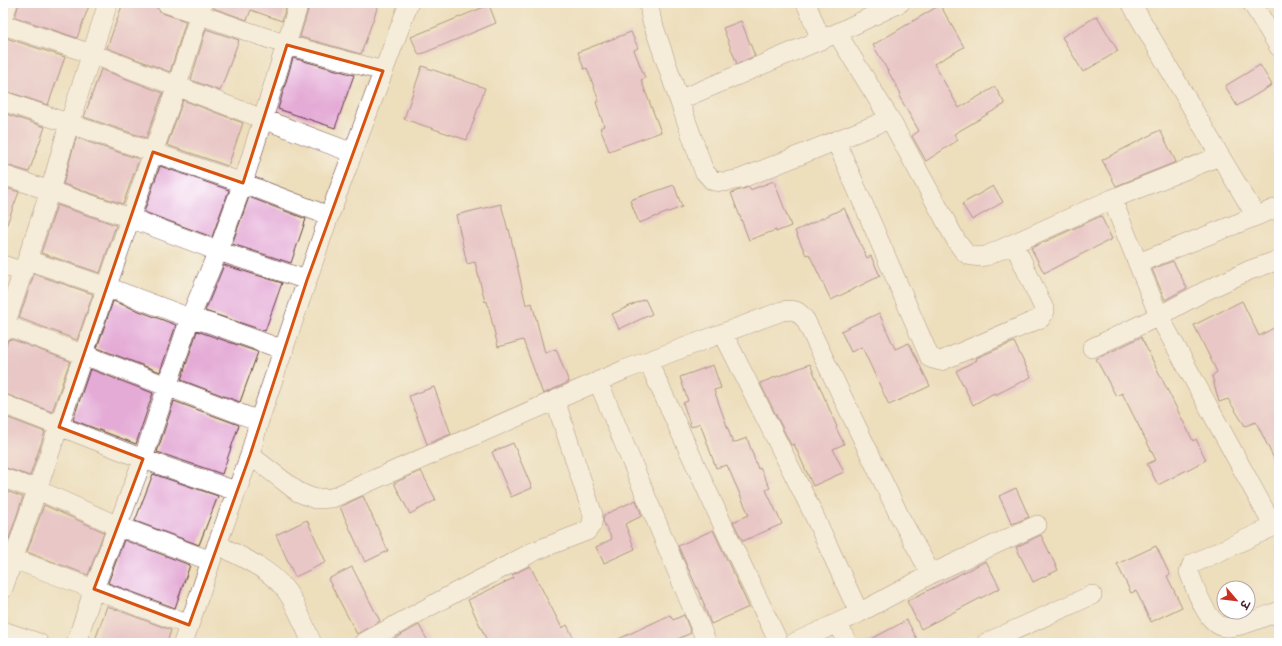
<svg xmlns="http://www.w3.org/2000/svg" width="1282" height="646" viewBox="0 0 1282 646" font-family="'Architects Daughter','Playpen Sans Deva',sans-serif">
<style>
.building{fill:#e4abd6}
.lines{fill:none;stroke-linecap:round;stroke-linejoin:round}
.minor-casing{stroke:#623c41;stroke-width:20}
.minor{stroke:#fff;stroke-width:19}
.marked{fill:none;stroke:#d8530f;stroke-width:3;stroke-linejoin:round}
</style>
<rect width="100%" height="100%" fill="#fff"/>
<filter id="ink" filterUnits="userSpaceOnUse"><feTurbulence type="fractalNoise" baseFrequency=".025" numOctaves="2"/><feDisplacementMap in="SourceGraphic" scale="8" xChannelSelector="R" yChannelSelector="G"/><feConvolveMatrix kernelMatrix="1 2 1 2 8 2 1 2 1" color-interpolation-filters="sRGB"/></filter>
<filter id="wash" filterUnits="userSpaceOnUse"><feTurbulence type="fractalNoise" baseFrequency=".012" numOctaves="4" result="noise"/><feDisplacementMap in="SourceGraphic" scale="16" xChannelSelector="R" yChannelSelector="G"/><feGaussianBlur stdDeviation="0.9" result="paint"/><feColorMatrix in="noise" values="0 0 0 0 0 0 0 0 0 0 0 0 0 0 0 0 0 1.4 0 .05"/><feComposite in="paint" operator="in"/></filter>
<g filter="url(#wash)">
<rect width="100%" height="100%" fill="#eddebc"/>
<g id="blocks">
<path class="building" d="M 19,3 L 90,3 L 77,38 L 15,17 Z
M 123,3 L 144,3 L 156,7 L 162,13 L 186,21 L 170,72 L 107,48 Z
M 214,3 L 287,3 L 282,21 L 251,10 L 247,20 L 213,8 Z
M 310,3 L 379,3 L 361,54 L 300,37 Z
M 489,5 L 496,23 L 419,55 L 411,37 Z
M 940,5 L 964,47 L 934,64 L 959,108 L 995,87 L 1005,104 L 954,134 L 958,140 L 926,161 L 912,136 L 919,131 L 899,96 L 901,94 L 873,45 Z
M 1097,16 L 1118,51 L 1083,72 L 1062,37 Z
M 741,21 L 755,56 L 737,64 L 723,28 Z
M 206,29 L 239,40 L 220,91 L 191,80 Z
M 631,32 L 638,48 L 634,50 L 645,78 L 641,80 L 661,132 L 609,151 L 600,128 L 604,126 L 596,102 L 599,101 L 587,68 L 584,69 L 578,52 Z
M 3,37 L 65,57 L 48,105 L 3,90 Z
M 293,58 L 354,75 L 335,128 L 278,109 Z
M 1260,65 L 1272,85 L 1237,106 L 1225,86 Z
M 422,66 L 485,88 L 467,140 L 404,119 Z
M 101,69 L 163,93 L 146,138 L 84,117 Z
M 183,100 L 243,123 L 228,166 L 167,145 Z
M 3,113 L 45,127 L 29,172 L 3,164 Z
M 1160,130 L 1176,162 L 1116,186 L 1102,160 Z
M 76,138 L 139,159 L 123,204 L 63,184 Z
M 160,166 L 229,190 L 212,237 L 144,212 Z
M 774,181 L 791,226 L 776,232 L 776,230 L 749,240 L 731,193 L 749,187 L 750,190 Z
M 674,185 L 682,207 L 639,223 L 630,200 Z
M 993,186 L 1003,202 L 972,220 L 962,204 Z
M 3,187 L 19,192 L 5,229 L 3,229 Z
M 249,197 L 306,219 L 291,263 L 232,244 Z
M 501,204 L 508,230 L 509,229 L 526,305 L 532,303 L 545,353 L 556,349 L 569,382 L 543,394 L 523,340 L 498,347 L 487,301 L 485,302 L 475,262 L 467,264 L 462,241 L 456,215 Z
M 57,205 L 116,225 L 100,273 L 41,253 Z
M 844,208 L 867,258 L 871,256 L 880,276 L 831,300 L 809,254 L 806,255 L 795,231 Z
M 1101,216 L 1112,239 L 1044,273 L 1031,248 Z
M 1173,261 L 1187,288 L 1165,300 L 1152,269 Z
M 224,265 L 282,283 L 265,331 L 205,311 Z
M 34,274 L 93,294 L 77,340 L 19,318 Z
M 645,299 L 652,314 L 619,329 L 612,314 Z
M 113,301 L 176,325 L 160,372 L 97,348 Z
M 1242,301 L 1259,336 L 1279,325 L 1279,469 L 1256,422 L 1245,426 L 1228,399 L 1219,402 L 1212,376 L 1217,372 L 1194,325 Z
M 879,313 L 895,349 L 909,343 L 930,386 L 889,405 L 862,347 L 851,352 L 841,331 Z
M 197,331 L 258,352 L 240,402 L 181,380 Z
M 1141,337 L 1193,441 L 1196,439 L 1206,460 L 1158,485 L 1147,464 L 1156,460 L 1122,393 L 1116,396 L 1096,359 Z
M 11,339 L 70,361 L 52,412 L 3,393 L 3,355 L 8,340 Z
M 1014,342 L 1031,377 L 995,395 L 994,393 L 973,405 L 956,371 L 977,360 L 976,358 Z
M 810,364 L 837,427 L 836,428 L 844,444 L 833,449 L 844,472 L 813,486 L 794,444 L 791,445 L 760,383 Z
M 713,365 L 721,388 L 714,390 L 733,443 L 747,438 L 758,469 L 760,468 L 770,488 L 766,490 L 782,524 L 743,541 L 733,522 L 749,515 L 727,465 L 716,468 L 700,423 L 691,427 L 683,403 L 688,401 L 680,377 Z
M 90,369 L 153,393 L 136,444 L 73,420 Z
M 434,387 L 451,434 L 427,444 L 409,396 Z
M 174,401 L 239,425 L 222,474 L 157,452 Z
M 3,416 L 45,432 L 30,476 L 3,467 Z
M 513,443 L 532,488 L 511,497 L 492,452 Z
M 421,471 L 436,500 L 410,514 L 394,483 Z
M 153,474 L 218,496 L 199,545 L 135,521 Z
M 1016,488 L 1029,517 L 1012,524 L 999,496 Z
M 3,490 L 23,497 L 7,545 L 3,544 Z
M 363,496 L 388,551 L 365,562 L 340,507 Z
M 636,500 L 642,516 L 625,524 L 635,549 L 604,563 L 596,547 L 612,539 L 603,521 L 604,515 Z
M 44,505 L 104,532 L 88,575 L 27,552 Z
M 307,520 L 326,562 L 295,577 L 276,535 Z
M 713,530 L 749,607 L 711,624 L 704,606 L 705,606 L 678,546 Z
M 1041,535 L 1058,570 L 1033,582 L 1016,547 Z
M 124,540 L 190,565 L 175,608 L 108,583 Z
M 1156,546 L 1170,575 L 1167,576 L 1182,607 L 1151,622 L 1136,591 L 1131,593 L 1117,564 Z
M 986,561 L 1000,588 L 921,629 L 907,601 Z
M 530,566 L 562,628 L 567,625 L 576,643 L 488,643 L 468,600 L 514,578 L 512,575 Z
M 352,567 L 380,621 L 357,634 L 328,579 Z
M 107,606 L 171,630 L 167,643 L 94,643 Z
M 670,615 L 673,620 L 684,615 L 691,633 L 669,643 L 610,643 Z
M 907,620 L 919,643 L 864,643 Z
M 419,625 L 429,643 L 386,643 Z"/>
</g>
</g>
<g filter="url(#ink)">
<use href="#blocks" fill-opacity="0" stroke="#623c41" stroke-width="1"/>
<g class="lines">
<defs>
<path id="minor" d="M 166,3 L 287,45 L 383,71
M 649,3 L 651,18 L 679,100 L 704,171 L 713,181 L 724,182 L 740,179 L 890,119
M 806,3 L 821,40
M 1131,3 L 1220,156 L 1256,216
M 1252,3 L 1279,47
M 3,17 L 8,3
M 3,25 L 92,54 L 353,153
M 837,33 L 890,119 L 957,242 C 967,256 968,258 986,256 L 1112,199 L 1220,156
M 679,100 L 837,33 L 900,3
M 3,101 L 243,183 L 329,216
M 836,141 L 930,358 L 941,361 L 1041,318 L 1045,311 L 1014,244
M 3,175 L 130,218 L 218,251 L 307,280
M 1112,199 L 1159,316 L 1269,518 L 1279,526
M 27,260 L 107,287 L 190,318 L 209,323 L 284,350
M 1138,263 L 1279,207
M 3,265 L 23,272
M 5,325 L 259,421
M 3,331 L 50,191 L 69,124 L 108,3
M 723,333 L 811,509 L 859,613
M 1092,348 L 1159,316 L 1205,291 L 1250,270 L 1279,260
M 648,361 L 727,534 L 779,643
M 598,381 L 707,643
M 3,404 L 143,459 L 236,491
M 250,455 L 298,492 L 315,499 L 332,498 L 624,370 L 782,311 C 795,309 798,310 806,321 L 900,517 L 931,574
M 3,478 L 38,490 L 118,526 L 211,561
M 1277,525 L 1192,564 L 1189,572 C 1195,588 1207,625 1225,627 C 1237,629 1266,616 1279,611
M 217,544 C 240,557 267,567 284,588 C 296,602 304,626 312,643
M 3,555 L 189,625
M 3,589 L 153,152 L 177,86 L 203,3
M 838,623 L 847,643
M 3,631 L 39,643
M 76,643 L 94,589 L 143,459 L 190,318 L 218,251 L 243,183 L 299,3
M 183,643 L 211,561 L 250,455 L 259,421 L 329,216 L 409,3
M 363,643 L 458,591 L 535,551 L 587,531 L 592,524 L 593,515 L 555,400
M 794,643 L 859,613 L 931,574 L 1037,525
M 986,643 L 1092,595"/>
</defs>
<use href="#minor" class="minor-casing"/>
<use href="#minor" class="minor"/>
</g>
</g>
<path d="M0 0H1282V646H0ZM 287,45 L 383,71 L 307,280 L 250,455 L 189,625 L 94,589 L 143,459 L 59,427 L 153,152 L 243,183 Z" fill="#eddebc" fill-opacity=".55" fill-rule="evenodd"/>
<path class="marked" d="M 287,45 L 383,71 L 307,280 L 250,455 L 189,625 L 94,589 L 143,459 L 59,427 L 153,152 L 243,183 Z"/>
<rect width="1282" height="646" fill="none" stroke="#fff" stroke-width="16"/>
<g transform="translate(1236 600) rotate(118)"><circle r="19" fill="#ffffff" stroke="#b7a5aa"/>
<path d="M0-3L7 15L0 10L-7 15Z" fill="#c8321e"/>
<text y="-6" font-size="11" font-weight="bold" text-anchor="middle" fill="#4a1f2b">उ</text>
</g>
</svg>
